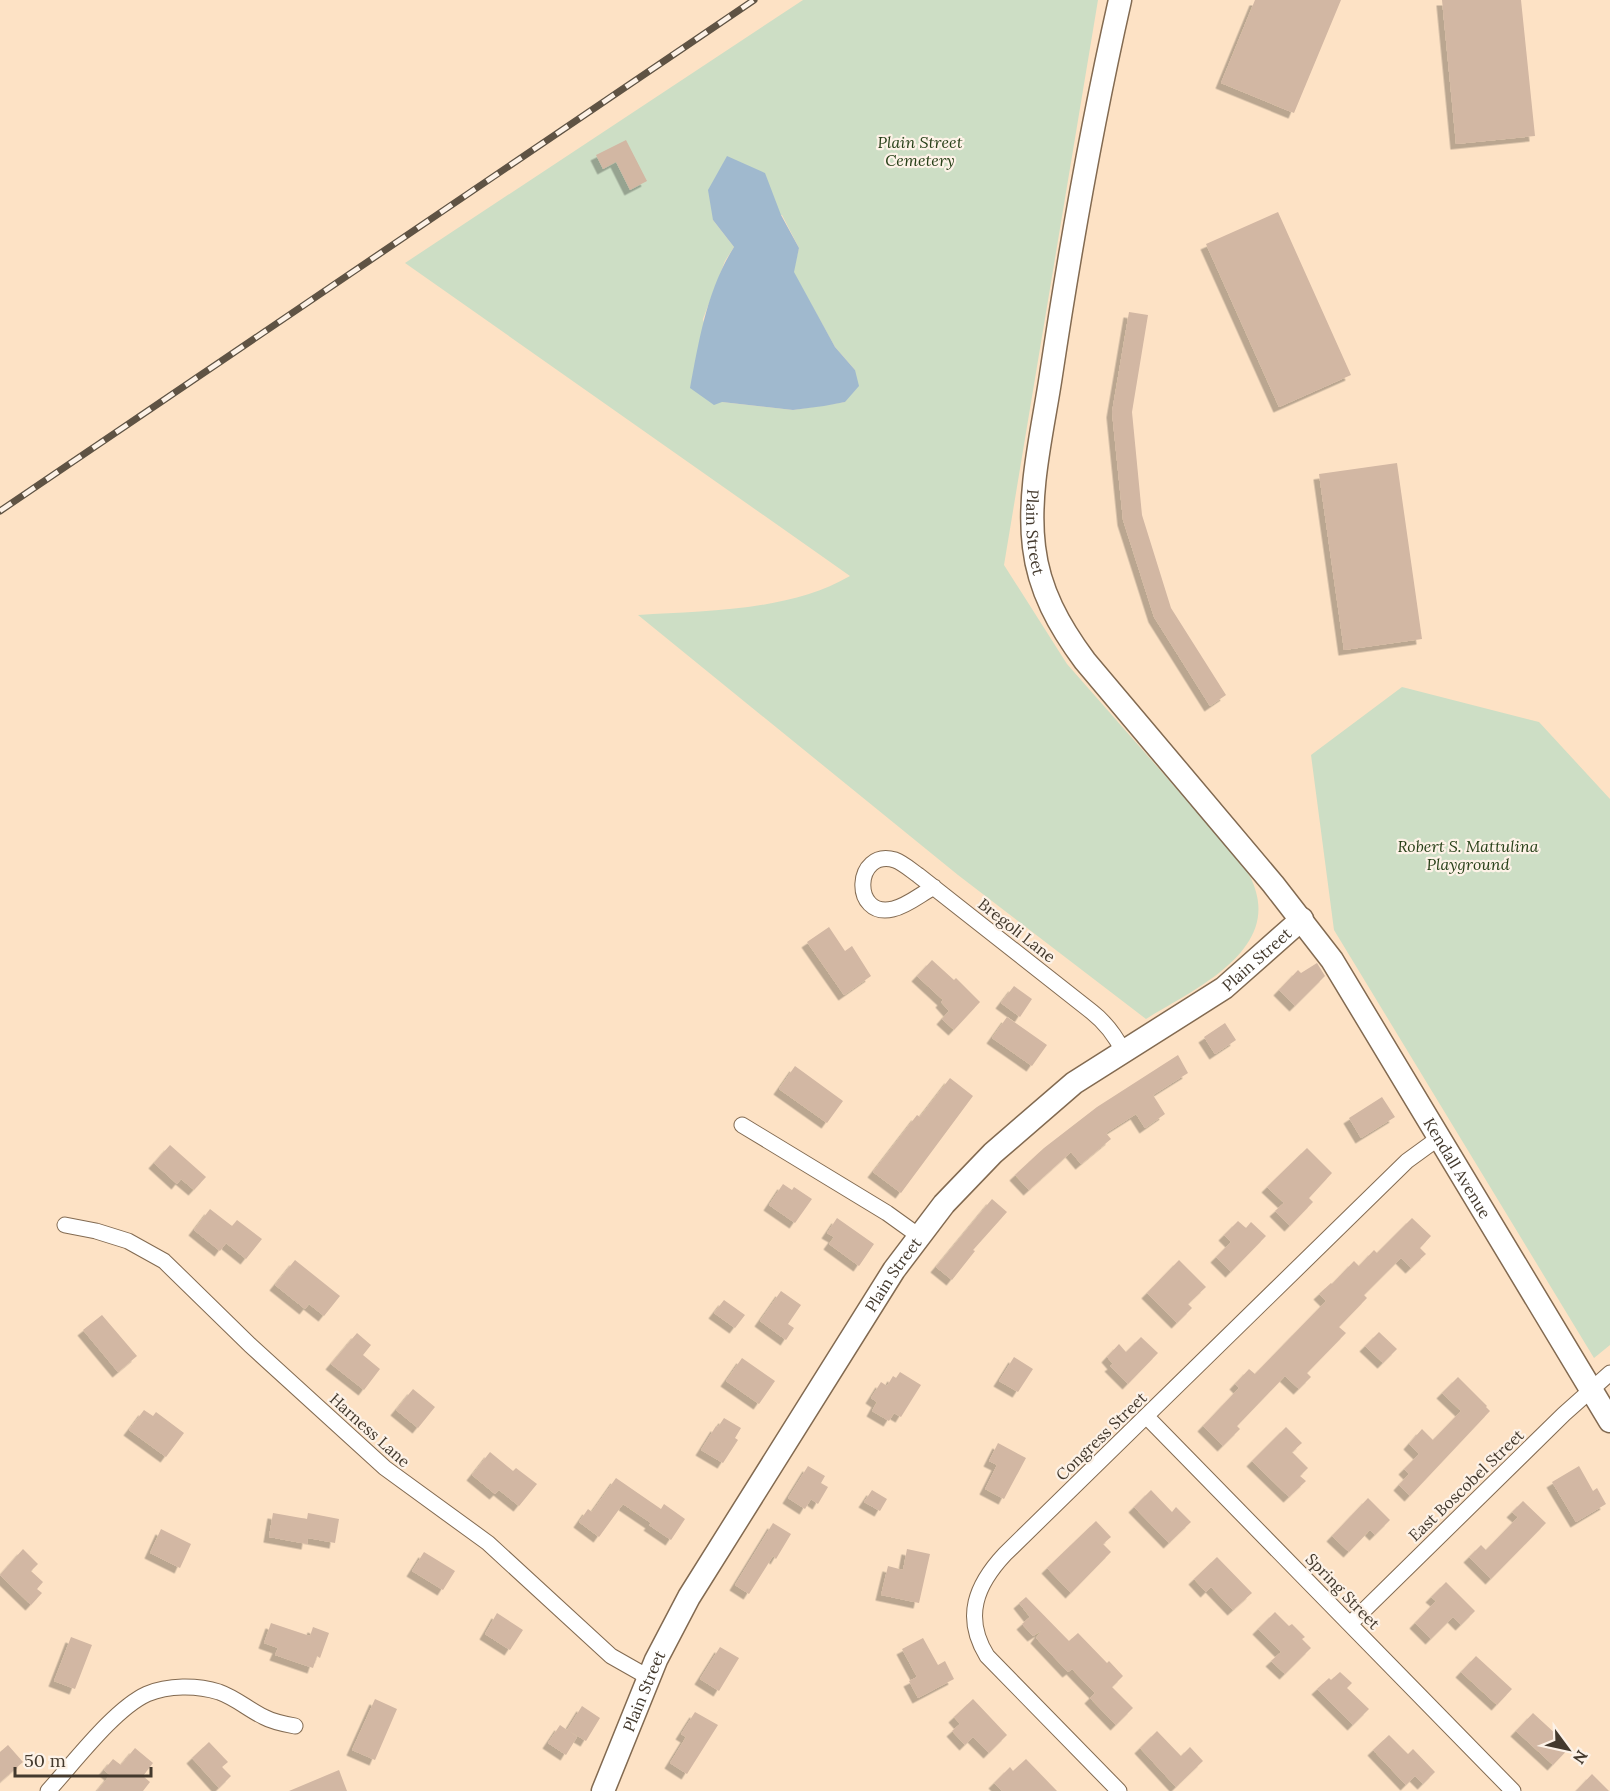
<svg xmlns="http://www.w3.org/2000/svg" width="1610" height="1791" viewBox="0 0 1610 1791" font-family="Lora,serif">
<style>
.green{fill:#cddec5;fill-rule:evenodd}
.water{fill:#a0b9ce}
.building{fill:#d2b7a3;filter:url(#shadow)}
.lines{fill:none;stroke-linecap:round;stroke-linejoin:round}
.street-casing{stroke:#826a51;stroke-width:17}
.secondary-casing{stroke:#826a51;stroke-width:25}
.street{stroke:#fff;stroke-width:15}
.secondary{stroke:#fff;stroke-width:22}
.rail-casing{stroke:#5f5344;stroke-width:7}
.rail{stroke:#fdf2e7;stroke-width:4.5;stroke-dasharray:14;stroke-linecap:butt}
.labels{text-anchor:middle;stroke-width:4.5;stroke-linejoin:round;paint-order:stroke}
.park-label{font-size:16px;font-style:italic;fill:#263f17;stroke:#fdf2e7}
.street-label{font-size:16px;fill:#43392d;stroke:#fdf2e7}
</style>
<defs>
<filter id="shadow"><feDropShadow dx="-5.5" dy="5.5" stdDeviation="0" flood-color="#0004"/></filter>
</defs>
<rect width="100%" height="100%" fill="#fde2c5"/>
<path class="green" d="M 803,0 L 1098,0 L 1004,565 L 1067,664 L 1226,845 C 1238,859 1252,874 1256,892 C 1274,955 1189,992 1146,1019 L 958,875 L 638,615 C 706,611 790,611 850,576 L 405,263 ZM 782,215 L 799,248 L 793,272 L 835,347 L 855,370 L 845,402 L 793,410 L 722,402 L 703,319 L 725,261 L 734,247 L 713,220 Z
M 1402,687 L 1539,722 L 1610,799 L 1610,1345 L 1594,1358 L 1334,930 L 1311,755 Z"/>
<path class="water" d="M 727,156 L 765,173 L 781,215 L 799,248 L 794,272 L 835,347 L 855,370 L 859,386 L 845,402 L 824,406 L 793,410 L 722,402 L 714,405 L 690,388 C 699,340 707,290 734,247 L 713,220 L 708,190 Z"/>
<path class="building" d="M 1255,0 L 1341,0 L 1294,113 L 1221,83 Z
M 1442,0 L 1521,0 L 1535,136 L 1456,144 Z
M 626,140 L 647,181 L 630,190 L 616,162 L 603,169 L 596,155 Z
M 1278,212 L 1351,375 L 1279,407 L 1206,244 Z
M 1129,312 L 1148,315 L 1132,412 L 1142,515 L 1171,608 L 1226,695 L 1210,706 L 1154,617 L 1123,520 L 1112,412 Z
M 1397,463 L 1422,639 L 1344,650 L 1319,474 Z
M 829,927 L 845,951 L 852,946 L 871,976 L 844,995 L 807,942 Z
M 932,960 L 954,980 L 956,978 L 980,1002 L 954,1030 L 942,1019 L 949,1011 L 941,1002 L 943,1000 L 917,976 Z
M 1317,963 L 1325,976 L 1295,1006 L 1279,990 L 1298,970 L 1301,973 Z
M 1014,986 L 1032,999 L 1020,1017 L 1001,1003 Z
M 1007,1017 L 1047,1045 L 1032,1066 L 992,1038 Z
M 1225,1023 L 1236,1040 L 1215,1054 L 1204,1037 Z
M 1178,1055 L 1188,1073 L 1153,1095 L 1165,1114 L 1145,1128 L 1136,1114 L 1106,1133 L 1111,1139 L 1081,1164 L 1071,1152 L 1029,1190 L 1015,1175 L 1044,1148 L 1097,1107 Z
M 795,1066 L 843,1101 L 827,1123 L 779,1089 Z
M 950,1078 L 973,1096 L 901,1193 L 873,1172 L 917,1115 L 920,1117 Z
M 1382,1097 L 1395,1117 L 1361,1138 L 1349,1118 Z
M 170,1145 L 206,1177 L 194,1190 L 181,1179 L 177,1184 L 154,1163 Z
M 1307,1148 L 1332,1173 L 1309,1198 L 1313,1202 L 1290,1226 L 1275,1211 L 1284,1203 L 1267,1187 Z
M 783,1184 L 792,1190 L 794,1187 L 812,1199 L 795,1223 L 769,1205 Z
M 992,1199 L 1007,1212 L 973,1250 L 975,1251 L 952,1280 L 936,1267 Z
M 210,1209 L 232,1226 L 237,1220 L 262,1239 L 246,1259 L 226,1243 L 220,1251 L 194,1230 Z
M 837,1218 L 874,1244 L 859,1266 L 829,1244 L 834,1237 L 827,1233 Z
M 1412,1218 L 1431,1236 L 1420,1248 L 1426,1254 L 1411,1268 L 1401,1258 L 1364,1295 L 1367,1298 L 1339,1327 L 1346,1333 L 1307,1373 L 1311,1377 L 1299,1389 L 1285,1376 L 1237,1426 L 1240,1429 L 1223,1446 L 1203,1426 L 1239,1388 L 1235,1384 L 1249,1369 L 1255,1374 L 1326,1301 L 1319,1294 L 1331,1283 L 1332,1284 L 1354,1261 L 1359,1266 L 1374,1250 L 1377,1253 Z
M 1238,1221 L 1246,1228 L 1251,1222 L 1266,1236 L 1231,1272 L 1216,1257 L 1231,1242 L 1224,1235 Z
M 295,1260 L 340,1296 L 324,1316 L 309,1304 L 305,1309 L 275,1285 Z
M 1179,1260 L 1206,1287 L 1188,1304 L 1192,1308 L 1177,1323 L 1147,1293 Z
M 781,1291 L 801,1305 L 788,1324 L 794,1328 L 786,1340 L 760,1321 Z
M 724,1300 L 745,1315 L 735,1328 L 714,1313 Z
M 102,1315 L 137,1356 L 118,1372 L 83,1330 Z
M 1379,1332 L 1397,1349 L 1383,1363 L 1365,1346 Z
M 357,1333 L 371,1345 L 363,1355 L 380,1369 L 364,1390 L 331,1364 Z
M 1141,1337 L 1158,1353 L 1128,1384 L 1110,1366 L 1113,1364 L 1107,1357 L 1119,1344 L 1126,1352 Z
M 1014,1357 L 1033,1369 L 1018,1392 L 999,1381 Z
M 742,1358 L 775,1381 L 759,1404 L 726,1381 Z
M 900,1372 L 921,1385 L 901,1417 L 894,1413 L 889,1421 L 872,1411 L 877,1402 L 871,1398 L 881,1382 L 887,1386 L 893,1376 L 896,1378 Z
M 1458,1377 L 1487,1406 L 1486,1407 L 1490,1411 L 1410,1496 L 1399,1485 L 1409,1474 L 1404,1469 L 1419,1454 L 1409,1444 L 1422,1429 L 1433,1440 L 1461,1411 L 1442,1393 Z
M 413,1389 L 435,1407 L 418,1428 L 396,1410 Z
M 144,1410 L 153,1416 L 156,1412 L 184,1433 L 166,1457 L 129,1430 Z
M 724,1418 L 741,1428 L 735,1438 L 738,1440 L 723,1463 L 701,1450 L 716,1426 L 718,1427 Z
M 1286,1427 L 1302,1443 L 1292,1452 L 1308,1468 L 1300,1476 L 1306,1481 L 1289,1497 L 1252,1461 Z
M 998,1443 L 1026,1458 L 1004,1499 L 985,1489 L 997,1465 L 989,1461 Z
M 490,1452 L 513,1471 L 516,1468 L 537,1484 L 519,1506 L 499,1490 L 495,1494 L 472,1475 Z
M 808,1466 L 825,1476 L 821,1483 L 828,1487 L 818,1504 L 811,1499 L 805,1509 L 788,1498 Z
M 1579,1466 L 1593,1491 L 1597,1488 L 1606,1504 L 1576,1522 L 1552,1482 Z
M 616,1478 L 661,1509 L 664,1504 L 685,1519 L 671,1540 L 649,1525 L 651,1523 L 623,1504 L 599,1537 L 579,1522 L 588,1509 L 592,1512 Z
M 872,1490 L 887,1499 L 880,1511 L 864,1502 Z
M 1151,1490 L 1172,1512 L 1176,1507 L 1191,1522 L 1169,1543 L 1134,1507 Z
M 1368,1498 L 1390,1520 L 1375,1535 L 1370,1530 L 1349,1552 L 1332,1536 Z
M 1523,1501 L 1546,1523 L 1491,1579 L 1469,1557 L 1481,1545 L 1486,1550 L 1518,1517 L 1512,1512 Z
M 273,1513 L 307,1519 L 308,1513 L 339,1519 L 335,1543 L 308,1538 L 307,1544 L 269,1537 Z
M 1096,1521 L 1111,1537 L 1103,1544 L 1111,1552 L 1071,1593 L 1047,1568 Z
M 773,1523 L 791,1534 L 776,1559 L 773,1556 L 749,1594 L 735,1585 Z
M 161,1529 L 191,1544 L 180,1568 L 150,1553 Z
M 23,1549 L 38,1564 L 31,1571 L 43,1582 L 37,1589 L 42,1593 L 31,1605 L 0,1575 Z
M 907,1549 L 930,1554 L 919,1603 L 881,1595 L 888,1566 L 903,1570 Z
M 424,1552 L 455,1571 L 443,1590 L 412,1571 Z
M 1217,1557 L 1252,1593 L 1233,1610 L 1211,1587 L 1206,1592 L 1194,1579 Z
M 1446,1582 L 1475,1611 L 1461,1625 L 1453,1617 L 1431,1639 L 1415,1623 L 1436,1601 L 1431,1597 Z
M 1026,1597 L 1069,1641 L 1078,1633 L 1107,1663 L 1109,1661 L 1123,1676 L 1112,1687 L 1133,1708 L 1116,1725 L 1090,1698 L 1095,1693 L 1072,1669 L 1068,1672 L 1036,1638 L 1041,1631 L 1033,1636 L 1022,1624 L 1030,1617 L 1019,1603 Z
M 1275,1612 L 1289,1626 L 1292,1624 L 1305,1637 L 1302,1639 L 1311,1648 L 1285,1674 L 1271,1661 L 1281,1652 L 1258,1629 Z
M 497,1613 L 523,1630 L 510,1650 L 485,1634 Z
M 271,1623 L 310,1636 L 313,1627 L 329,1633 L 320,1658 L 317,1656 L 313,1668 L 275,1655 L 278,1648 L 264,1643 Z
M 71,1637 L 92,1645 L 75,1689 L 54,1681 Z
M 923,1638 L 938,1665 L 945,1661 L 954,1679 L 918,1698 L 909,1681 L 917,1677 L 902,1649 Z
M 720,1647 L 739,1658 L 719,1691 L 700,1679 Z
M 1476,1656 L 1512,1689 L 1497,1705 L 1461,1672 Z
M 1340,1672 L 1352,1683 L 1347,1688 L 1369,1709 L 1353,1725 L 1317,1689 L 1329,1678 L 1331,1680 Z
M 375,1699 L 397,1709 L 375,1760 L 352,1750 Z
M 973,1699 L 1007,1735 L 989,1753 L 973,1737 L 965,1745 L 952,1731 L 960,1724 L 954,1717 Z
M 582,1706 L 600,1718 L 586,1741 L 569,1731 L 577,1737 L 566,1755 L 548,1743 L 560,1725 L 567,1730 Z
M 695,1712 L 718,1725 L 687,1774 L 670,1763 L 686,1737 L 681,1734 Z
M 1533,1713 L 1570,1747 L 1553,1765 L 1516,1731 Z
M 1157,1731 L 1181,1756 L 1190,1747 L 1203,1761 L 1176,1787 L 1140,1748 Z
M 1389,1735 L 1408,1754 L 1413,1749 L 1435,1772 L 1423,1784 L 1415,1776 L 1406,1785 L 1373,1750 Z
M 209,1742 L 228,1762 L 222,1767 L 231,1776 L 219,1788 L 192,1758 Z
M 8,1745 L 23,1762 L 0,1782 L 0,1752 Z
M 135,1748 L 153,1763 L 143,1776 L 150,1782 L 143,1791 L 97,1791 L 110,1775 L 104,1770 L 113,1759 L 121,1765 Z
M 1026,1759 L 1057,1791 L 1002,1791 L 994,1783 L 1010,1767 L 1013,1771 Z
M 339,1770 L 347,1791 L 289,1791 Z
M 1592,1774 L 1609,1791 L 1576,1791 Z"/>
<g class="lines">
<defs>
<path id="street" d="M 934,887 C 921,894 907,906 893,909 C 851,919 854,848 895,860 C 903,863 911,870 918,875 L 1092,1012 C 1106,1023 1115,1035 1123,1051
M 742,1125 L 887,1213 L 919,1236
M 65,1225 L 96,1231 L 128,1241 L 164,1261 L 250,1345 L 385,1468 L 488,1543 L 611,1656 L 648,1677
M 1147,1417 L 1513,1791
M 1350,1624 L 1564,1414 L 1610,1373
M 48,1791 C 73,1764 114,1709 147,1694 C 168,1685 197,1685 219,1692 C 236,1698 249,1710 264,1717 C 273,1722 284,1724 295,1726
M 1119,1791 L 987,1656 C 963,1617 976,1585 1005,1554 L 1407,1161 L 1440,1137"/>
<g id="secondary">
<path id="s1" d="M 1120,0 C 1092,124 1070,249 1051,375 C 1043,429 1027,492 1034,547 C 1039,590 1059,626 1085,661 L 1273,884 L 1332,960 L 1610,1421"/>
<path id="s2" d="M 603,1791 L 656,1660 L 689,1597 L 894,1270 L 944,1204 L 993,1153 L 1074,1083 L 1224,988 L 1302,919"/>
</g>
</defs>
<use href="#street" class="street-casing"/>
<use href="#secondary" class="secondary-casing"/>
<use href="#street" class="street"/>
<use href="#secondary" class="secondary"/>
<defs>
<path id="rail" d="M 0,511 L 754,0"/>
</defs>
<use href="#rail" class="rail-casing"/>
<use href="#rail" class="rail"/>
</g>
<g class="labels">
<g class="park-label">
<text x="920" y="148">Plain Street<tspan x="920" dy="18">Cemetery</tspan></text>
<text x="1468" y="852">Robert S. Mattulina<tspan x="1468" dy="18">Playground</tspan></text>
</g>
<g class="street-label">
<text dy="6" stroke="none"><textPath href="#s1" startOffset="540">Plain Street</textPath></text>
<text transform="translate(1017 930) rotate(38)" y="6">Bregoli Lane</text>
<text dy="6" stroke="none"><textPath href="#s2" startOffset="1080">Plain Street</textPath></text>
<text dy="6" stroke="none"><textPath href="#s1" startOffset="1312">Kendall Avenue</textPath></text>
<text dy="6" stroke="none"><textPath href="#s2" startOffset="594">Plain Street</textPath></text>
<text transform="translate(370 1430) rotate(42)" y="6">Harness Lane</text>
<text transform="translate(1101 1436) rotate(-44)" y="6">Congress Street</text>
<text transform="translate(1466 1485) rotate(-44)" y="6">East Boscobel Street</text>
<text transform="translate(1343 1591) rotate(46)" y="6">Spring Street</text>
<text dy="6" stroke="none"><textPath href="#s2" startOffset="108">Plain Street</textPath></text>
</g>
</g>
<g transform="translate(1568 1749) rotate(123)" stroke="#fdf2e7" stroke-width="4.5" paint-order="stroke">
<path d="M0-4.5L10 22L0 15L-10 22Z" fill="#43392d"/>
<text y="-9" font-size="16" font-weight="bold" text-anchor="middle" fill="#43392d">N</text>
</g>
<path d="M15 1767v9h136v-9" fill="none" stroke="#43392d" stroke-width="3"/>
<text x="24" y="1767" font-size="18" fill="#43392d" stroke="#fdf2e7" stroke-width="4.5" paint-order="stroke">50 m</text>
</svg>
